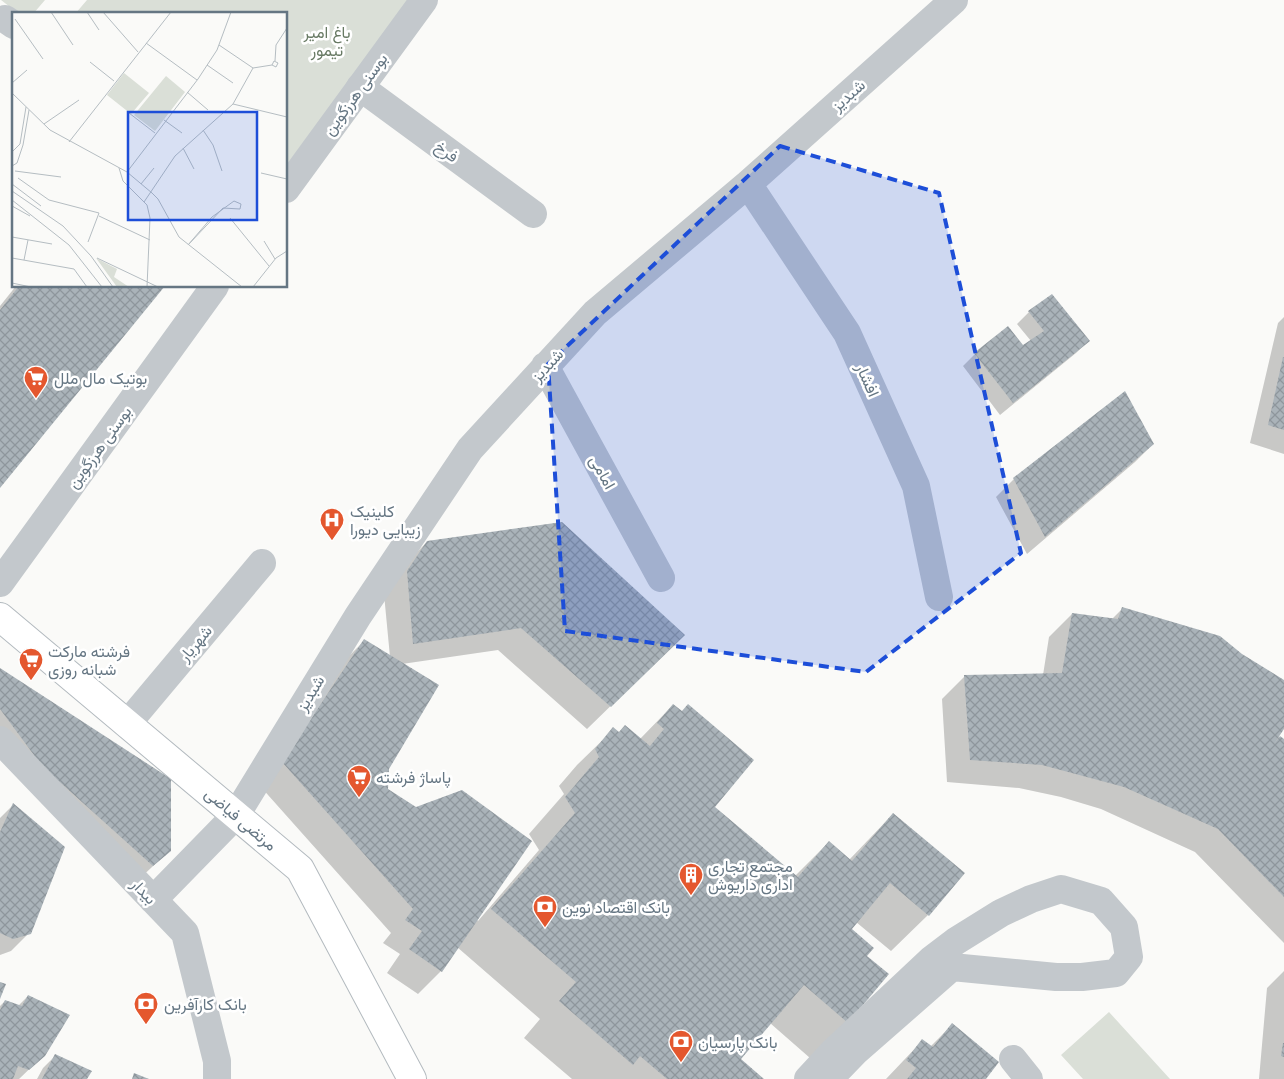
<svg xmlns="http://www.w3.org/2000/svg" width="1284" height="1079" viewBox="0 0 1284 1079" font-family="'Varela Round',Vazirmatn,sans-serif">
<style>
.garden{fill:#dadfd7}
.shadow{fill:#0003}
.building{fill:url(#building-cross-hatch)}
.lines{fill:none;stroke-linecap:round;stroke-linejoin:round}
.secondary-casing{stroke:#b3babf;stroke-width:30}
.minor{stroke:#c3c8cc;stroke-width:28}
.tertiary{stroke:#c3c8cc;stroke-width:28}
.secondary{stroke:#fff;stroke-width:28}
.marked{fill:#1d4ed8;fill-opacity:0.2;stroke:#1d4ed8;stroke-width:4;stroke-dasharray:10 6;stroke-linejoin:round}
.labels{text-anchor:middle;stroke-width:5;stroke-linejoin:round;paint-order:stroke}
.park-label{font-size:16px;fill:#687a64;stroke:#fff}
.street-label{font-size:16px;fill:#657683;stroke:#fff}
.poi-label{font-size:16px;fill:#657683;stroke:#fff;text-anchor:start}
.inset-road{fill:none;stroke:#b5bdc2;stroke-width:1}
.view{fill:#1d4ed8;fill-opacity:0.15;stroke:#1d4ed8;stroke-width:2.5}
.inset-edge{fill:none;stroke:#657683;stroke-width:2.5}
</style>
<defs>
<pattern id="building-cross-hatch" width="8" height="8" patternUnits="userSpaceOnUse" patternTransform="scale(1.25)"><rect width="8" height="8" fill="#aab3b9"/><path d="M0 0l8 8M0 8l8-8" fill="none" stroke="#8e969c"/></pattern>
</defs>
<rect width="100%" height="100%" fill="#fafaf8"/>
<path class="garden" d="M 1,0 L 45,0 L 33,14 L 19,14 Z
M 87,0 L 409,0 L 286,166 L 286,14 L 75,14 Z
M 1109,1012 L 1170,1079 L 1083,1079 L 1061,1055 Z"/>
<path class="shadow" d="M 16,286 L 163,286 L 0,487 L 0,306 Z
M 1029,312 L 1088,341 L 1076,353 L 1000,415 L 963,366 L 975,354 L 1022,347 L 1031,341 L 1017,324 Z
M 1284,317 L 1284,454 L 1250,443 L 1278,323 Z
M 1153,444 L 1135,462 L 1027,554 L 996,497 L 1014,479 Z
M 427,542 L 661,657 L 587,729 L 498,650 L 402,664 L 388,768 L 387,790 L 478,921 L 539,850 L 529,834 L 564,794 L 559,786 L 577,765 L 614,729 L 619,733 L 640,739 L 673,705 L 713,807 L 795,876 L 829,842 L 849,860 L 893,814 L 963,873 L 928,915 L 891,951 L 856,922 L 850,929 L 865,956 L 847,1022 L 810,1058 L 770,1023 L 739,1059 L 762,1079 L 572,1079 L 524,1038 L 540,1019 L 457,947 L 441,971 L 418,994 L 387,973 L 400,954 L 383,943 L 391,933 L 260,786 L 341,664 L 364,641 L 390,657 L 384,594 L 404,565 Z
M 1122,609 L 1241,655 L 1284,682 L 1284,727 L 1278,736 L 1284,740 L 1284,943 L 1195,852 L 1101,809 L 1061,797 L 1019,788 L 947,782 L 942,699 L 965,676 L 1043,675 L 1049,637 L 1072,614 L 1111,620 Z
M 0,669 L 169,851 L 135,883 L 0,751 Z
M 13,805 L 29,933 L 11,951 L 0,955 L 0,818 Z
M 1284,971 L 1284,1079 L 1259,1079 L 1267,988 Z
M 28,996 L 44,1055 L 19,1079 L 0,1079 L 0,1006 L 5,1001 L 18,1006 Z
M 953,1024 L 984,1079 L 886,1079 L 922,1041 L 930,1047 Z
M 55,1056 L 86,1079 L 37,1079 L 43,1068 Z"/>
<path class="building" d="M 19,286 L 165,286 L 0,488 L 0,310 Z
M 1052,294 L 1090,341 L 1013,403 L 974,353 L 1008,326 L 1023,345 L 1044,331 L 1028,311 Z
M 1283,357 L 1284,357 L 1284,430 L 1268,425 Z
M 1125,391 L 1154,444 L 1045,537 L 1013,478 Z
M 562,522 L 685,635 L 611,707 L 521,628 L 413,644 L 407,571 L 427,541 Z
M 1122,607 L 1220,636 L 1242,654 L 1284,680 L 1284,729 L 1274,744 L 1280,736 L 1284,739 L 1284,897 L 1218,829 L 1124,787 L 1042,765 L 970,760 L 964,675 L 1062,673 L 1072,613 L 1118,619 Z
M 364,639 L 439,685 L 389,769 L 388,789 L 416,807 L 462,790 L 532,841 L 442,972 L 409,949 L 422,931 L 405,920 L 413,909 L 282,762 Z
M 0,668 L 171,779 L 171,851 L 153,866 L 42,766 L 0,709 Z
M 673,704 L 682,711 L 688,704 L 754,760 L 715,807 L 798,877 L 829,841 L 852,861 L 893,813 L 965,873 L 929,916 L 890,883 L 852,929 L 874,948 L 867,956 L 889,974 L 848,1023 L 804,985 L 741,1059 L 764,1079 L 667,1079 L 640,1056 L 633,1065 L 559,1001 L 576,982 L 491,909 L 575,813 L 565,797 L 599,757 L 595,749 L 613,727 L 619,732 L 625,725 L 650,746 L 664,729 L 657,723 Z
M 13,803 L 65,847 L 31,934 L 13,939 L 0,933 L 0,832 Z
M 0,982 L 6,984 L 0,999 Z
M 28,995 L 70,1015 L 45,1056 L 29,1070 L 18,1066 L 13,1079 L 0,1079 L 0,1010 L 5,1000 L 22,1006 Z
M 952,1023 L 999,1062 L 986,1079 L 907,1079 L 916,1068 L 906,1060 L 922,1039 L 933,1047 Z
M 1283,1043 L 1284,1043 L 1284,1057 L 1281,1056 Z
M 55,1054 L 92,1071 L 87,1079 L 42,1079 Z
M 134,1073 L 149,1079 L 132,1079 Z"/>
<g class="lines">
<defs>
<path id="secondary" d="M 0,617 L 300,869 L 412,1079"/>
</defs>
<use href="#secondary" class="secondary-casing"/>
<path class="minor" d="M 5,19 L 14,25
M 360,87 L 533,214
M 748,184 L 847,333 L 916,486 L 939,597
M 545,366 L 661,578
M 127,724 L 262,563
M 0,740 L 185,933 L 217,1061 L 217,1079
M 153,900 L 236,815 L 358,616 L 470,449 L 595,313 L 748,184 L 954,0
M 1013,1059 L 1029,1079
M 808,1079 L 833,1052 L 931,960 L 956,941 L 1001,913 L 1031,899 L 1061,889 L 1101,901 L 1124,927 L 1129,957 L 1116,973 L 1082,977 L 1056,977 L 952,967 L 855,1052 L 829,1079"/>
<path class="tertiary" d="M 286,189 L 424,0
M 0,583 L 215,286"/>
<use href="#secondary" class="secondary"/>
</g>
<path class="marked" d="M 780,146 L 939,193 L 1021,553 L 866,672 L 565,631 L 548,364 Z"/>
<defs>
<symbol id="supermarket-pin" viewBox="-11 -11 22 30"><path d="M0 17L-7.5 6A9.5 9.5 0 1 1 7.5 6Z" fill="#e4572e" stroke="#fff"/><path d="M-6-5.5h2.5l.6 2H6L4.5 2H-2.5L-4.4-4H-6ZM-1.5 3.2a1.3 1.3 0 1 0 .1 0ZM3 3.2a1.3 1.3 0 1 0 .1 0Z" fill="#fff"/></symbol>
<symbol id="hospital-pin" viewBox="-11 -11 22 30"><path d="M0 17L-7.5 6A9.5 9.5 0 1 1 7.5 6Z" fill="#e4572e" stroke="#fff"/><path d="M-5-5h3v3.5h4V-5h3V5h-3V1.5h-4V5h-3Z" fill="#fff"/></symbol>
<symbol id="building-pin" viewBox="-11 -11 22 30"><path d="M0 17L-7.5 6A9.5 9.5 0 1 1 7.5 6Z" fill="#e4572e" stroke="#fff"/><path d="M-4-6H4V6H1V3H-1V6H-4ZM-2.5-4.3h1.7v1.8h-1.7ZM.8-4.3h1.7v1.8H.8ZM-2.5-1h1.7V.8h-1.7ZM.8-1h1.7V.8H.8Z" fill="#fff"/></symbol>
<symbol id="bank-pin" viewBox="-11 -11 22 30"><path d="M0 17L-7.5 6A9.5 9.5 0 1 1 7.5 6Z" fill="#e4572e" stroke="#fff"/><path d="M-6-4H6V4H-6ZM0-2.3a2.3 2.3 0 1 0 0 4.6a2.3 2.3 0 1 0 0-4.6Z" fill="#fff"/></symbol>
</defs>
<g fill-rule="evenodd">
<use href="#supermarket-pin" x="22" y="364" width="28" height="38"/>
<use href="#hospital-pin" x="318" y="506" width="28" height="38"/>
<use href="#supermarket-pin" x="17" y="646" width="28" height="38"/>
<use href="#supermarket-pin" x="345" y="763" width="28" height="38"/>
<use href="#building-pin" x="677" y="861" width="28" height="38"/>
<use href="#bank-pin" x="531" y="893" width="28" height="38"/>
<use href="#bank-pin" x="132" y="990" width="28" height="38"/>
<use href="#bank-pin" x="667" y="1028" width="28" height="38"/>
</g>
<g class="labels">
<g class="park-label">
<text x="327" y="38">باغ امیر<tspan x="327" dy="18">تیمور</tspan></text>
</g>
<g class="street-label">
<text transform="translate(355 94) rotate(-54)" y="6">بوسنی هرزگوین</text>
<text transform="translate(848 95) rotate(-42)" y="6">شبدیز</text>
<text transform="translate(447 151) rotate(36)" y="6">فرخ</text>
<text transform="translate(547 365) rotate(-47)" y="6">شبدیز</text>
<text transform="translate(868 380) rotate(66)" y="6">افشار</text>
<text transform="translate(99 447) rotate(-54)" y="6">بوسنی هرزگوین</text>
<text transform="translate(603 472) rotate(61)" y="6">امامی</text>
<text transform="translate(195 643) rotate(-50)" y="6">شهریار</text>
<text transform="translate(310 693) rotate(-59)" y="6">شبدیز</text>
<text transform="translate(241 819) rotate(40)" y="6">مرتضی فیاضی</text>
<text transform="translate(144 891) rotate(46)" y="6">بیدار</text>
</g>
<g class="poi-label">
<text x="54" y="384">بوتیک مال ملل</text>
<text x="350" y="517">کلینیک<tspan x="350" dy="18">زیبایی دیورا</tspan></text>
<text x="48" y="657">فرشته مارکت<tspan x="48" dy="18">شبانه روزی</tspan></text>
<text x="376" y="783">پاساژ فرشته</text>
<text x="708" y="872">مجتمع تجاری<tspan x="708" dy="18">اداری داریوش</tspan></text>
<text x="562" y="913">بانک اقتصاد نوین</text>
<text x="164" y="1010">بانک کارآفرین</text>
<text x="698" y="1048">بانک پارسیان</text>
</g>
</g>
<g transform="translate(12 12)">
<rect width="275" height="275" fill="#fafaf8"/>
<path d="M 84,246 L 105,257 L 102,265 L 117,275 L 105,275 Z" fill="#dadfd7"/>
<path d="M 112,61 L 137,81 L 119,102 L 95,83 ZM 154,64 L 173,80 L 143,119 L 122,103 Z" fill="#dadfd7"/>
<path class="inset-road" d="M 39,0 L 61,33M 75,0 L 87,18M 91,0 L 126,40M 3,7 L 31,47M 134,31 L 185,68M 207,33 L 241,56M 263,49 L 264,33 L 275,16M 78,50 L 102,69M 195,53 L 221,71M 241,56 L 260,53 L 264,55 L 266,51 L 262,49 L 260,53M 0,71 L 15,58M 175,80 L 196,98M 0,81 L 38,118 L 115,160 L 140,181 L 146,187 L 167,225 L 230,275M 221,92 L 275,105M 117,101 L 143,121M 152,108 L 170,121M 32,112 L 67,88M 191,118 L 201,133 L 210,159M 57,130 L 159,0M 171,136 L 182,157M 0,140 L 8,132 L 14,95M 0,154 L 5,151 L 11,133 L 17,98M 107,156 L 111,169 L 135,193 L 138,206 L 135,275M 3,159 L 49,165M 115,160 L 186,67 L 205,38 L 219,0M 249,161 L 275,167M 6,166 L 37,188 L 87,201 L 76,230M 0,172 L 29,194M 129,172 L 142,156M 0,179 L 51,214 L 79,244 L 101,275M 0,188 L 57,233 L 90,275M 222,189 L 229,192 L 228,197 L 211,196 L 176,233 L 200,205 ZM 132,190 L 163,144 L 221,92 L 241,56M 0,194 L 18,204M 87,204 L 138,228M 218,206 L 257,254M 0,225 L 40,232M 252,229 L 263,247M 0,246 L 62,257 L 75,275M 85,246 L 146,275M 12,248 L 16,228M 0,271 L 19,275M 241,275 L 264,246 L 275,239"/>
<path class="view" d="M 116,100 L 245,100 L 245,208 L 116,208 Z"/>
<rect width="275" height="275" class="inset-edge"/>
</g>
</svg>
